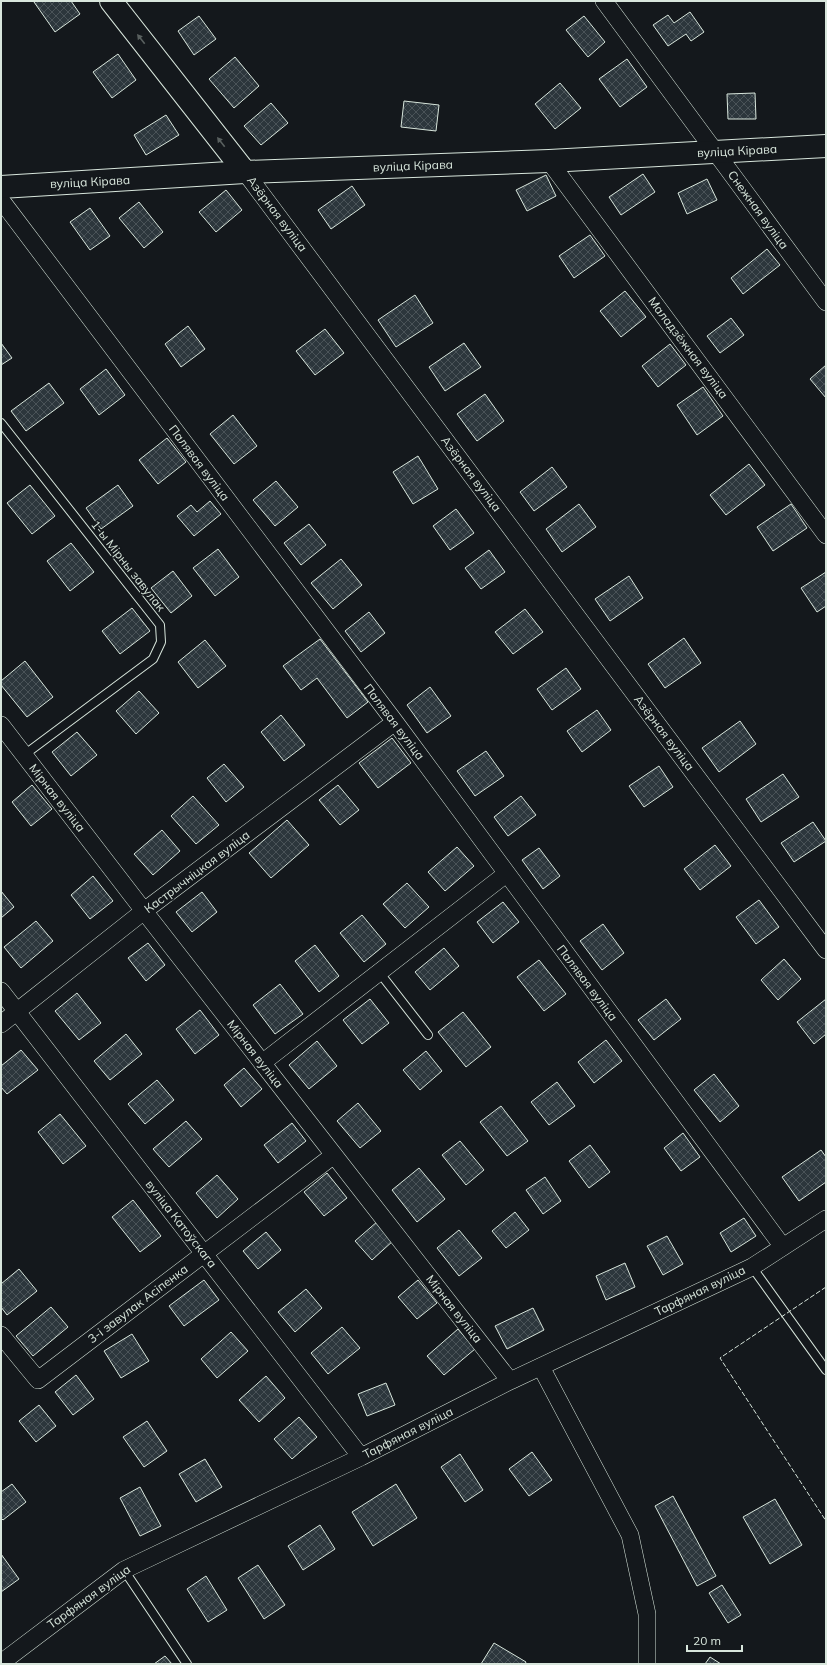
<svg xmlns="http://www.w3.org/2000/svg" width="827" height="1665" viewBox="0 0 827 1665" font-family="Mulish,sans-serif">
<style>
.building{fill:url(#building-cross-hatch);stroke:#d8e6dc}
.lines{fill:none;stroke-linecap:round;stroke-linejoin:round}
.service-casing{stroke:#d8e6dc;stroke-width:10}
.minor-casing{stroke:#d8e6dc;stroke-width:18}
.secondary-casing{stroke:#d8e6dc;stroke-width:24}
.service{stroke:#14181c;stroke-width:8}
.minor{stroke:#14181c;stroke-width:17}
.secondary{stroke:#14181c;stroke-width:22}
.fence{stroke:#d8e6dc;stroke-width:1;stroke-dasharray:5 2;stroke-linecap:butt}
.oneway{fill:#59605f}
.labels{text-anchor:middle;stroke-width:3;stroke-linejoin:round;paint-order:stroke}
.street-label{font-size:12px;fill:#d8e6dc;stroke:#14181c}
</style>
<defs>
<pattern id="building-cross-hatch" width="8" height="8" patternUnits="userSpaceOnUse"><rect width="8" height="8" fill="#2c363c"/><path d="M0 0l8 8M0 8l8-8" fill="none" stroke="#4a5358"/></pattern>
</defs>
<rect width="100%" height="100%" fill="#14181c"/>
<path class="building" d="M 36,1 L 71,1 L 80,14 L 55,32 L 34,2 Z
M 690,12 L 704,32 L 691,41 L 686,34 L 668,46 L 653,25 L 668,15 L 674,23 Z
M 199,16 L 216,39 L 194,55 L 178,31 Z
M 584,16 L 605,42 L 588,57 L 566,30 Z
M 118,54 L 136,80 L 112,98 L 93,72 Z
M 235,57 L 259,86 L 234,108 L 209,79 Z
M 627,59 L 647,87 L 620,107 L 599,79 Z
M 560,83 L 581,108 L 555,129 L 535,104 Z
M 755,93 L 756,119 L 728,119 L 727,94 Z
M 404,101 L 439,105 L 436,131 L 401,127 Z
M 271,103 L 288,123 L 261,145 L 244,126 Z
M 166,115 L 179,135 L 146,155 L 134,135 Z
M 643,174 L 655,192 L 621,215 L 609,197 Z
M 546,175 L 556,196 L 527,211 L 516,190 Z
M 707,179 L 717,200 L 687,214 L 678,193 Z
M 352,186 L 365,205 L 331,229 L 318,210 Z
M 226,190 L 242,210 L 216,232 L 199,212 Z
M 139,202 L 163,232 L 144,248 L 119,218 Z
M 90,208 L 110,236 L 90,250 L 70,222 Z
M 590,235 L 605,256 L 574,278 L 559,256 Z
M 767,249 L 780,265 L 743,294 L 731,278 Z
M 625,291 L 646,317 L 621,337 L 600,311 Z
M 415,295 L 433,323 L 396,347 L 378,320 Z
M 731,318 L 744,335 L 720,353 L 707,336 Z
M 188,326 L 205,349 L 181,367 L 165,344 Z
M 325,329 L 344,353 L 315,375 L 296,351 Z
M 1,343 L 12,358 L 1,365 Z
M 464,343 L 481,367 L 445,391 L 429,367 Z
M 670,344 L 686,365 L 658,387 L 642,366 Z
M 826,365 L 826,398 L 810,379 Z
M 106,369 L 125,395 L 99,415 L 80,389 Z
M 49,383 L 64,403 L 26,431 L 11,411 Z
M 703,387 L 723,416 L 697,435 L 677,405 Z
M 485,394 L 504,421 L 477,441 L 457,414 Z
M 233,415 L 257,446 L 234,464 L 210,434 Z
M 167,438 L 186,462 L 158,484 L 139,460 Z
M 418,456 L 438,489 L 413,504 L 393,472 Z
M 749,464 L 765,485 L 726,515 L 710,495 Z
M 552,467 L 567,487 L 534,511 L 520,492 Z
M 276,481 L 298,507 L 275,526 L 253,500 Z
M 30,485 L 55,516 L 32,534 L 7,503 Z
M 118,485 L 133,506 L 101,529 L 86,508 Z
M 210,501 L 221,514 L 194,536 L 177,516 L 191,505 L 197,512 Z
M 579,504 L 596,527 L 562,552 L 546,529 Z
M 791,504 L 807,528 L 773,551 L 757,527 Z
M 456,509 L 474,533 L 450,550 L 433,526 Z
M 309,524 L 326,545 L 301,565 L 284,543 Z
M 71,543 L 94,572 L 70,591 L 47,561 Z
M 218,549 L 239,577 L 215,596 L 193,568 Z
M 489,550 L 505,572 L 481,589 L 465,568 Z
M 341,559 L 362,585 L 333,609 L 311,583 Z
M 173,571 L 192,596 L 171,613 L 151,588 Z
M 826,572 L 826,606 L 817,612 L 801,588 Z
M 629,576 L 643,598 L 610,621 L 595,599 Z
M 132,608 L 150,631 L 120,654 L 102,631 Z
M 525,609 L 543,632 L 513,654 L 495,632 Z
M 369,612 L 385,633 L 361,652 L 345,631 Z
M 684,638 L 701,663 L 665,688 L 648,664 Z
M 320,639 L 368,702 L 347,718 L 317,678 L 301,690 L 283,666 Z
M 205,640 L 226,666 L 198,688 L 178,662 Z
M 25,661 L 53,697 L 27,717 L 1,685 L 1,681 Z
M 566,668 L 581,689 L 552,710 L 537,689 Z
M 430,687 L 451,716 L 427,733 L 407,705 Z
M 139,691 L 159,713 L 136,734 L 116,711 Z
M 597,710 L 611,730 L 582,752 L 567,731 Z
M 281,715 L 305,745 L 284,761 L 261,732 Z
M 740,721 L 756,744 L 719,772 L 702,748 Z
M 77,732 L 97,755 L 71,776 L 52,752 Z
M 392,738 L 411,763 L 378,788 L 359,763 Z
M 486,751 L 504,776 L 475,796 L 457,771 Z
M 224,764 L 244,787 L 226,802 L 207,778 Z
M 659,766 L 673,787 L 644,807 L 629,786 Z
M 783,774 L 799,797 L 761,822 L 746,799 Z
M 32,785 L 52,809 L 31,826 L 12,802 Z
M 338,785 L 359,810 L 340,825 L 319,800 Z
M 193,796 L 219,825 L 196,844 L 171,816 Z
M 521,796 L 536,815 L 508,836 L 494,817 Z
M 287,820 L 309,845 L 271,878 L 249,853 Z
M 813,822 L 826,841 L 794,862 L 781,843 Z
M 162,830 L 180,851 L 153,875 L 134,854 Z
M 715,845 L 731,866 L 700,890 L 684,869 Z
M 457,847 L 474,866 L 445,891 L 428,872 Z
M 539,848 L 560,876 L 543,889 L 522,860 Z
M 93,876 L 113,901 L 90,919 L 71,895 Z
M 407,883 L 429,907 L 405,928 L 383,904 Z
M 1,891 L 14,907 L 1,918 Z
M 202,892 L 217,912 L 192,932 L 176,912 Z
M 759,900 L 779,927 L 756,944 L 736,917 Z
M 503,902 L 519,922 L 493,943 L 477,922 Z
M 362,915 L 386,944 L 364,962 L 340,933 Z
M 36,921 L 53,941 L 21,968 L 4,947 Z
M 603,924 L 624,953 L 602,970 L 580,941 Z
M 148,943 L 165,965 L 146,981 L 128,958 Z
M 315,945 L 339,976 L 319,992 L 295,961 Z
M 444,948 L 459,966 L 430,990 L 415,972 Z
M 784,959 L 801,979 L 778,1000 L 761,980 Z
M 539,960 L 566,994 L 544,1011 L 517,977 Z
M 280,984 L 303,1014 L 275,1034 L 253,1005 Z
M 77,993 L 101,1023 L 79,1040 L 55,1011 Z
M 370,999 L 389,1023 L 362,1044 L 343,1020 Z
M 666,999 L 681,1019 L 654,1040 L 638,1020 Z
M 826,999 L 826,1034 L 814,1044 L 797,1022 Z
M 200,1010 L 219,1035 L 195,1054 L 176,1029 Z
M 463,1012 L 491,1047 L 466,1067 L 438,1032 Z
M 126,1034 L 142,1054 L 110,1080 L 94,1061 Z
M 606,1040 L 622,1061 L 594,1083 L 578,1062 Z
M 317,1041 L 337,1066 L 309,1089 L 289,1065 Z
M 21,1050 L 38,1070 L 7,1094 L 1,1087 L 1,1066 Z
M 426,1051 L 442,1071 L 420,1090 L 403,1070 Z
M 244,1068 L 262,1089 L 241,1107 L 224,1085 Z
M 714,1074 L 739,1106 L 720,1122 L 694,1090 Z
M 157,1080 L 174,1100 L 145,1124 L 128,1104 Z
M 557,1082 L 575,1106 L 549,1125 L 531,1102 Z
M 358,1103 L 381,1131 L 360,1148 L 337,1121 Z
M 501,1106 L 528,1141 L 507,1156 L 480,1122 Z
M 60,1114 L 86,1146 L 63,1164 L 38,1132 Z
M 186,1121 L 202,1139 L 169,1167 L 153,1149 Z
M 292,1123 L 306,1141 L 278,1163 L 264,1145 Z
M 683,1133 L 700,1157 L 681,1171 L 664,1148 Z
M 460,1141 L 484,1170 L 466,1185 L 442,1155 Z
M 590,1145 L 610,1172 L 589,1188 L 569,1161 Z
M 821,1150 L 826,1157 L 826,1182 L 799,1201 L 782,1177 Z
M 419,1168 L 445,1199 L 417,1222 L 392,1190 Z
M 327,1173 L 347,1198 L 324,1216 L 304,1192 Z
M 217,1175 L 238,1199 L 217,1218 L 196,1193 Z
M 545,1177 L 561,1201 L 543,1214 L 526,1190 Z
M 133,1200 L 161,1236 L 140,1252 L 112,1217 Z
M 515,1212 L 529,1230 L 506,1248 L 492,1231 Z
M 744,1218 L 756,1236 L 731,1252 L 720,1233 Z
M 378,1221 L 394,1240 L 372,1260 L 355,1241 Z
M 459,1230 L 482,1258 L 459,1276 L 437,1248 Z
M 266,1232 L 281,1250 L 258,1269 L 243,1251 Z
M 667,1236 L 683,1264 L 663,1275 L 647,1246 Z
M 625,1263 L 635,1287 L 606,1300 L 596,1276 Z
M 19,1269 L 37,1291 L 7,1315 L 1,1307 L 1,1284 Z
M 204,1280 L 219,1300 L 184,1326 L 169,1306 Z
M 418,1280 L 437,1303 L 417,1319 L 398,1297 Z
M 306,1289 L 322,1308 L 295,1332 L 278,1312 Z
M 51,1307 L 68,1327 L 33,1356 L 16,1336 Z
M 533,1308 L 544,1330 L 507,1349 L 495,1326 Z
M 342,1327 L 360,1348 L 328,1374 L 311,1353 Z
M 458,1329 L 475,1349 L 444,1375 L 427,1356 Z
M 231,1332 L 248,1351 L 217,1378 L 201,1359 Z
M 132,1334 L 149,1361 L 121,1378 L 104,1351 Z
M 76,1375 L 94,1399 L 73,1415 L 55,1392 Z
M 266,1376 L 285,1398 L 259,1422 L 239,1400 Z
M 386,1383 L 395,1405 L 367,1416 L 358,1394 Z
M 39,1405 L 56,1426 L 36,1442 L 19,1421 Z
M 299,1417 L 317,1437 L 292,1459 L 274,1439 Z
M 147,1421 L 167,1451 L 144,1467 L 123,1437 Z
M 532,1452 L 552,1480 L 529,1496 L 509,1469 Z
M 460,1454 L 483,1490 L 465,1502 L 441,1467 Z
M 205,1459 L 222,1487 L 196,1502 L 179,1474 Z
M 12,1484 L 26,1502 L 3,1520 L 1,1518 L 1,1492 Z
M 396,1484 L 417,1518 L 373,1546 L 352,1512 Z
M 140,1487 L 161,1526 L 140,1536 L 120,1498 Z
M 673,1496 L 716,1576 L 697,1586 L 655,1506 Z
M 775,1499 L 802,1545 L 770,1564 L 743,1517 Z
M 320,1525 L 335,1549 L 303,1570 L 288,1546 Z
M 1,1554 L 19,1579 L 1,1592 Z
M 258,1565 L 285,1605 L 264,1619 L 238,1578 Z
M 206,1576 L 227,1610 L 208,1622 L 187,1589 Z
M 722,1585 L 741,1615 L 728,1623 L 709,1593 Z
M 494,1643 L 526,1662 L 525,1664 L 481,1664 Z
M 165,1656 L 172,1664 L 154,1664 Z
M 710,1657 L 721,1664 L 705,1664 Z"/>
<g class="lines">
<defs>
<path id="service" d="M 1,423 L 160,625 L 161,642 L 153,659 L 24,755
M 379,972 L 428,1035
M 752,1267 L 826,1370
M 124,1570 L 187,1664"/>
<path id="minor" d="M 604,1 L 826,302
M 549,161 L 826,535
M 245,172 L 826,950
M 1,200 L 395,722 L 783,1247
M 1,725 L 144,911 L 510,1381
M 1,991 L 361,1457
M 1,1024 L 144,911 L 395,722
M 262,1063 L 506,874
M 1,1335 L 38,1380 L 334,1155
M 541,1367 L 630,1535 L 647,1614 L 647,1664
M 1,1663 L 124,1570 L 361,1457 L 510,1381 L 752,1267 L 826,1219"/>
<path id="secondary" d="M 111,1 L 245,172
M 1,187 L 245,172 L 549,161 L 826,146"/>
</defs>
<use href="#service" class="service-casing"/>
<use href="#minor" class="minor-casing"/>
<use href="#secondary" class="secondary-casing"/>
<use href="#service" class="service"/>
<use href="#minor" class="minor"/>
<use href="#secondary" class="secondary"/>
<path class="fence" d="M 826,1287 L 720,1358 L 826,1521"/>
</g>
<defs><path id="oneway-solid" d="M-6-.8H1V-3.2L6.5 0L1 3.2V.8H-6Z"/></defs>
<g class="oneway">
<use href="#oneway-solid" transform="translate(141 39) rotate(-128)"/>
<use href="#oneway-solid" transform="translate(221 142) rotate(-128)"/>
</g>
<g class="labels">
<g class="street-label">
<text transform="translate(737 151) rotate(-3)" y="4">вуліца Кірава</text>
<text transform="translate(413 166) rotate(-2)" y="4">вуліца Кірава</text>
<text transform="translate(90 182) rotate(-3)" y="4">вуліца Кірава</text>
<text transform="translate(758 210) rotate(54)" y="4">Снежная вуліца</text>
<text transform="translate(277 214) rotate(53)" y="4">Азёрная вуліца</text>
<text transform="translate(688 348) rotate(53)" y="4">Маладзёжная вуліца</text>
<text transform="translate(199 463) rotate(53)" y="4">Палявая вуліца</text>
<text transform="translate(471 474) rotate(53)" y="4">Азёрная вуліца</text>
<text transform="translate(128 566) rotate(52)" y="4">1-ы Мірны завулак</text>
<text transform="translate(394 722) rotate(53)" y="4">Палявая вуліца</text>
<text transform="translate(664 733) rotate(53)" y="4">Азёрная вуліца</text>
<text transform="translate(57 798) rotate(52)" y="4">Мірная вуліца</text>
<text transform="translate(197 872) rotate(-37)" y="4">Кастрычніцкая вуліца</text>
<text transform="translate(587 983) rotate(53)" y="4">Палявая вуліца</text>
<text transform="translate(255 1054) rotate(52)" y="4">Мірная вуліца</text>
<text transform="translate(181 1224) rotate(52)" y="4">вуліца Катоўскага</text>
<text transform="translate(700 1291) rotate(-26)" y="4">Тарфяная вуліца</text>
<text transform="translate(138 1304) rotate(-37)" y="4">3-і завулак Асіпенка</text>
<text transform="translate(454 1309) rotate(52)" y="4">Мірная вуліца</text>
<text transform="translate(408 1433) rotate(-27)" y="4">Тарфяная вуліца</text>
<text transform="translate(89 1597) rotate(-36)" y="4">Тарфяная вуліца</text>
</g>
</g>
<rect width="827" height="1665" fill="none" stroke="#d8e6dc" stroke-width="4"/>
<path d="M687 1645v6h55v-6" fill="none" stroke="#d8e6dc" stroke-width="2"/>
<text x="693" y="1645" font-size="12" fill="#d8e6dc" stroke="#14181c" stroke-width="3" paint-order="stroke">20 m</text>
</svg>
